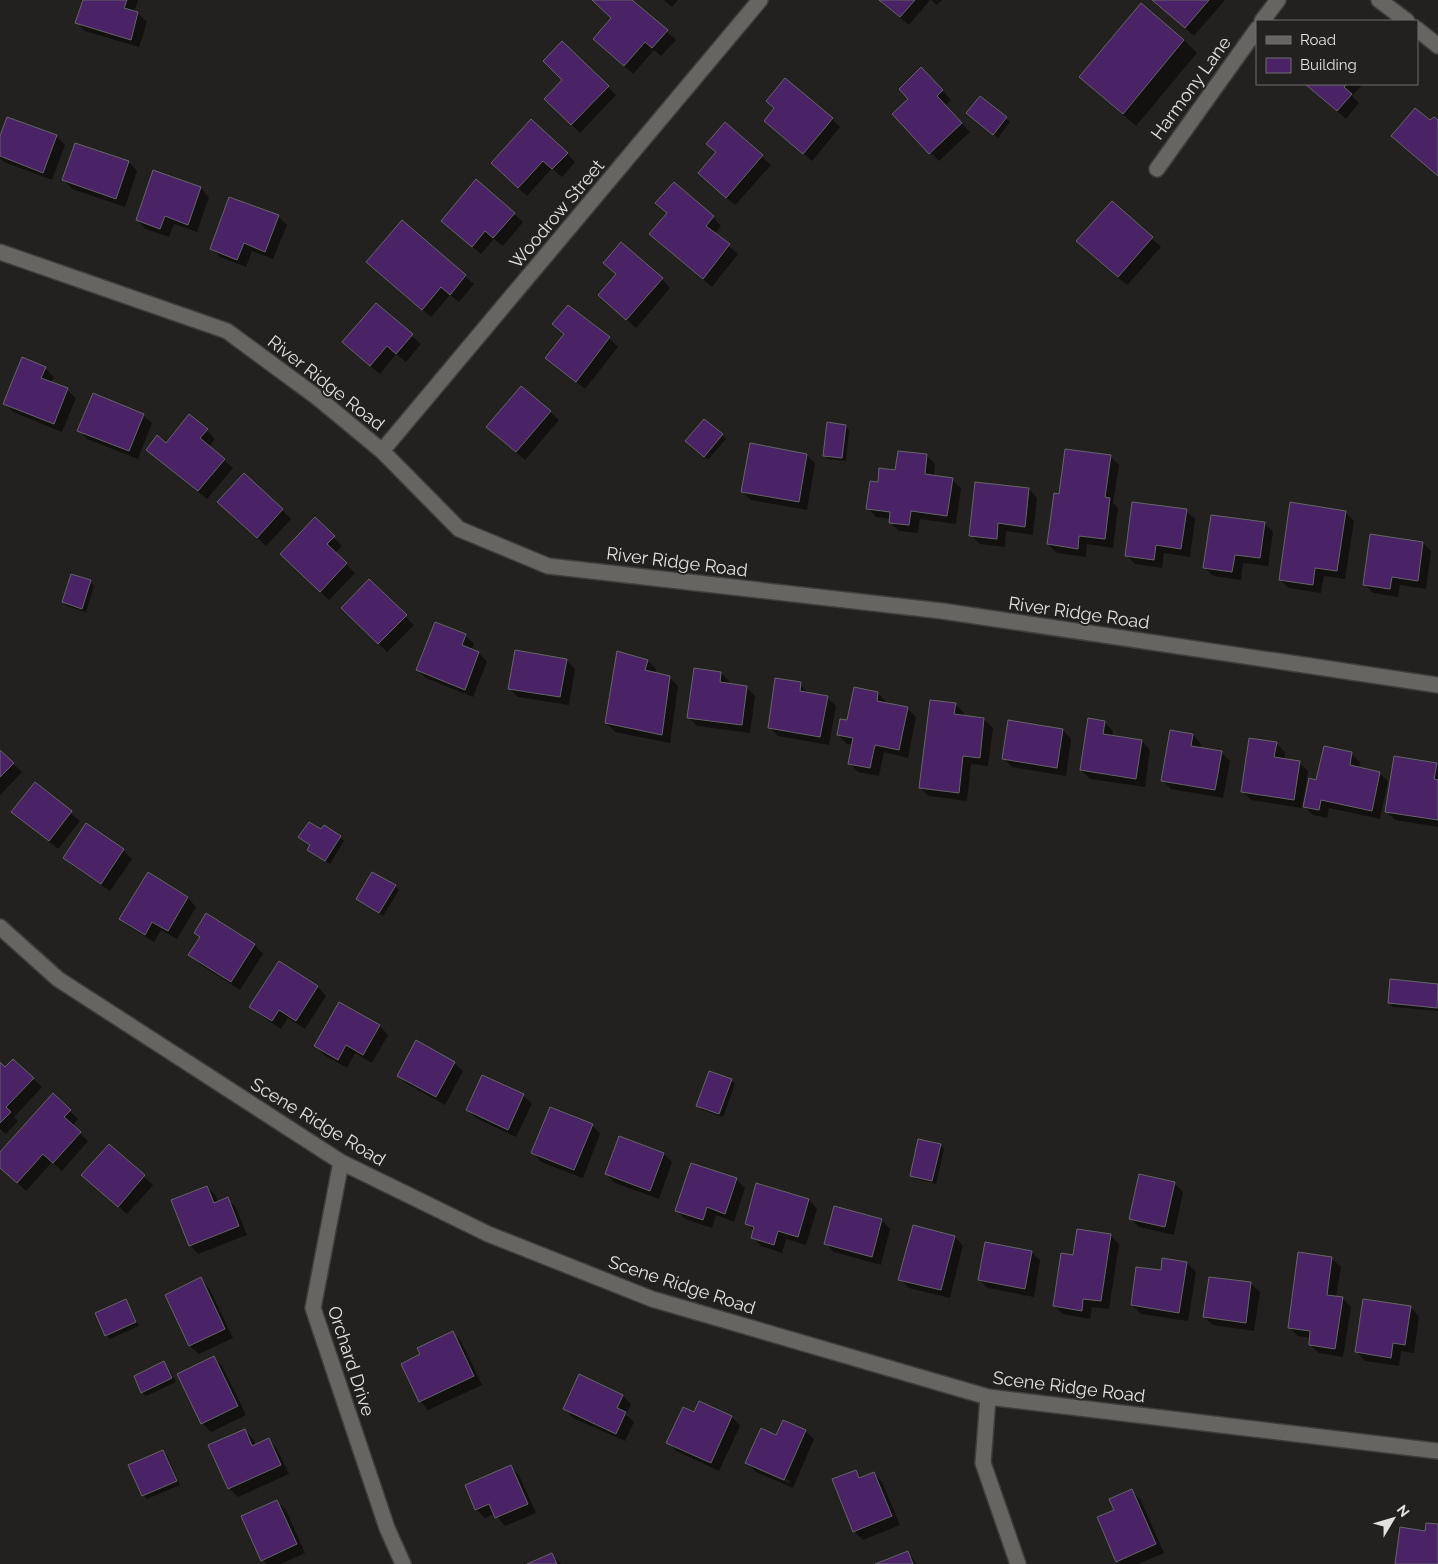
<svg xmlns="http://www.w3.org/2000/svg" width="1438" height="1564" viewBox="0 0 1438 1564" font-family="Raleway,sans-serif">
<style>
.shadow{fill:#0007;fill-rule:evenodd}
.building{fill:#492365;stroke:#666568}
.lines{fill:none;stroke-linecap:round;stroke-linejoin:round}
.street-casing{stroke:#403e3d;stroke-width:18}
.street{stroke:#676562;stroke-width:15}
.labels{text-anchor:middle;stroke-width:4;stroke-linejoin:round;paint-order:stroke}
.street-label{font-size:18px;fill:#e3e1e0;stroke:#23211f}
</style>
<rect width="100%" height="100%" fill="#23211f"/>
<path class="shadow" d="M 81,0 L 138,0 L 134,12 L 138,13 L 147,22 L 139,47 L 85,31 L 77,23 L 83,2 Z
M 594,0 L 630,0 L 676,40 L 661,56 L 654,50 L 633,74 L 603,48 L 612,19 Z
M 664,0 L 678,0 L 672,7 Z
M 879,0 L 930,0 L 909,25 Z
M 931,0 L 942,0 L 937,5 Z
M 1154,0 L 1225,0 L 1194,36 Z
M 1141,5 L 1184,40 L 1197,53 L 1136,126 L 1094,90 L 1081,77 Z
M 562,43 L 616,95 L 580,133 L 546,99 L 564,80 Z
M 930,77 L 951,100 L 945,106 L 970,132 L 939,161 L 894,114 Z
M 1305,84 L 1363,84 L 1352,96 L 1359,103 L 1346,119 Z
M 775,109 L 832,119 L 840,127 L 812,161 L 766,121 Z
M 972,117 L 1006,118 L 1010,122 L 998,138 Z
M 8,118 L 57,137 L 65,145 L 52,180 L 4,162 L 0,158 L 0,140 Z
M 725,124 L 771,165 L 735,205 L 708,182 L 717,153 L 708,144 Z
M 567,153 L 575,162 L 562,177 L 552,168 L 527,196 L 501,172 Z
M 129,162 L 137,171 L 125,207 L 72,189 L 64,180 Z
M 201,188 L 209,197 L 197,232 L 174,224 L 169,237 L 146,229 L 137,220 Z
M 1112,203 L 1161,247 L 1127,285 L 1086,250 Z
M 514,214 L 523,222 L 503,246 L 494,239 L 481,254 L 451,229 Z
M 278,216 L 287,225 L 273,259 L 252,251 L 246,267 L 220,257 L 211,248 Z
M 713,217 L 721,226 L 715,234 L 738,254 L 712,287 L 660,242 Z
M 402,222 L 474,284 L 459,302 L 450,295 L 431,317 L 367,262 Z
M 662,279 L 670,288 L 636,328 L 599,295 Z
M 376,305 L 421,344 L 406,362 L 396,354 L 380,374 L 353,351 Z
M 568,306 L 609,338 L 618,347 L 585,389 L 547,358 L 565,335 L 554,324 Z
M 45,368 L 54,377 L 51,383 L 67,390 L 76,398 L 62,432 L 13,412 L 5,403 Z
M 550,412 L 559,420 L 525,460 L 497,436 Z
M 143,415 L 152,423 L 138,459 L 87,439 L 79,430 Z
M 845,426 L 849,430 L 846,461 L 828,459 L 824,455 Z
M 207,430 L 215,439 L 209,447 L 233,468 L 207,499 L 147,449 Z
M 722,435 L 726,439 L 708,460 L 691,445 Z
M 806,455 L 815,463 L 807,510 L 751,500 L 742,492 Z
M 927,456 L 935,464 L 934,477 L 952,480 L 961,488 L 956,524 L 920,519 L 918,533 L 899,531 L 890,522 L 891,519 L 876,517 L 868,508 L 879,483 L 896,472 Z
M 1110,456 L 1119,465 L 1113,503 L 1118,508 L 1113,548 L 1087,544 L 1086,557 L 1057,553 L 1048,544 L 1060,495 Z
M 244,475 L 291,519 L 266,546 L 227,511 Z
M 1029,489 L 1037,498 L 1033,535 L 1006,531 L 1005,547 L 980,544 L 971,535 Z
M 1186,511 L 1195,519 L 1190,557 L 1164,553 L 1162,568 L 1135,564 L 1126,555 Z
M 1345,512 L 1354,521 L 1345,579 L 1324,576 L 1321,593 L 1289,588 L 1280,580 Z
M 315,519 L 342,546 L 335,553 L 355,573 L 329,600 L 290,563 Z
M 1264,523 L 1273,532 L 1268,566 L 1243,563 L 1241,580 L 1213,576 L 1204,567 Z
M 1423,543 L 1431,551 L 1426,589 L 1400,585 L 1398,597 L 1373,593 L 1365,585 Z
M 369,581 L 414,625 L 387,652 L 342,608 Z
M 90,582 L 94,586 L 86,612 L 67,606 L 63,602 Z
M 465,635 L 474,644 L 471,650 L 479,653 L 487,662 L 473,697 L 426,678 L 417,670 Z
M 566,660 L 575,669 L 569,705 L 518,697 L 509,688 Z
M 648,661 L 656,669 L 655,674 L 669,677 L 678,686 L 670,743 L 615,732 L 606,723 Z
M 721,673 L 729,681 L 729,685 L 746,687 L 755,696 L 750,733 L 697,726 L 688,717 Z
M 800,684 L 809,694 L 827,697 L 836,706 L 829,745 L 778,736 L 769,727 Z
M 878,693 L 886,702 L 886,704 L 907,708 L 916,717 L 908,758 L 884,752 L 879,776 L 858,772 L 849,763 L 853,745 L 847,744 L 838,735 L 848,722 Z
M 955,704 L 964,713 L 963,717 L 984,719 L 993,728 L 988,766 L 971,764 L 967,801 L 929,796 L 920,788 Z
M 1104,722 L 1113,731 L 1112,736 L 1142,741 L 1150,750 L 1145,787 L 1090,779 L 1081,770 Z
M 1063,730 L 1071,739 L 1066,776 L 1012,767 L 1003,758 Z
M 1193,735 L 1201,744 L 1200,749 L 1221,752 L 1230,761 L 1223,798 L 1171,789 L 1163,781 Z
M 1276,743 L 1285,752 L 1284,760 L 1299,763 L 1308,771 L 1302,808 L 1251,800 L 1242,791 Z
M 0,752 L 22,772 L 0,795 Z
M 1351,754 L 1360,762 L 1359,768 L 1379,773 L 1388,781 L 1380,819 L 1329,808 L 1327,818 L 1313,815 L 1303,805 L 1305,805 L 1317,781 Z
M 1436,764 L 1438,766 L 1438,827 L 1395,820 L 1386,811 Z
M 35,784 L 80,821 L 58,849 L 13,812 Z
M 87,825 L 123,850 L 132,859 L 110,891 L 73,866 L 65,858 Z
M 322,831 L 340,837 L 344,841 L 330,864 L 313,853 L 311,846 L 300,837 Z
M 148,874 L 188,898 L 196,907 L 177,939 L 161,930 L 154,942 L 129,927 L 120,919 Z
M 395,886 L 399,890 L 383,916 L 357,899 Z
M 207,915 L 255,945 L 263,954 L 240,990 L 198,963 L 190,955 L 201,938 L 195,933 Z
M 279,963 L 318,987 L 326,996 L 305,1029 L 288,1018 L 281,1029 L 260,1015 L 251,1007 Z
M 1391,981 L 1438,985 L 1438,1011 L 1393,1007 L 1389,1003 Z
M 340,1004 L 380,1026 L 388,1035 L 372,1063 L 355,1053 L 347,1068 L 324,1055 L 316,1046 Z
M 454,1063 L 463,1071 L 445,1105 L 407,1084 L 399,1076 Z
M 0,1064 L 5,1069 L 33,1079 L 42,1087 L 14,1117 L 18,1121 L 6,1134 L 0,1129 Z
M 731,1080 L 735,1084 L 723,1117 L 702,1110 L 698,1106 Z
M 523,1095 L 532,1104 L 516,1137 L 476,1118 L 467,1110 Z
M 70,1111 L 78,1119 L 72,1126 L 88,1141 L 62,1171 L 52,1162 L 26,1191 L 0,1167 L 0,1154 Z
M 592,1125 L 600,1134 L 583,1178 L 541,1162 L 533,1153 Z
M 940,1145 L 944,1149 L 936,1184 L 916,1179 L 912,1175 Z
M 109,1146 L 153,1185 L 127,1214 L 92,1183 Z
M 664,1154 L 672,1162 L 659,1199 L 615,1183 L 606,1174 Z
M 1140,1175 L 1175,1184 L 1183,1192 L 1174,1235 L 1139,1227 L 1130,1218 Z
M 736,1179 L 745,1188 L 734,1222 L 716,1215 L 712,1228 L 685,1219 L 677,1211 Z
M 757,1185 L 809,1200 L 817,1209 L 806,1245 L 786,1239 L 782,1253 L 761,1246 L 752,1237 L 754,1231 L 746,1223 Z
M 207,1187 L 216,1196 L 218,1203 L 228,1199 L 236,1208 L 247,1235 L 198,1254 L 190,1245 Z
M 882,1220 L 890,1229 L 881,1265 L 834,1252 L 825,1243 Z
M 1110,1235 L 1119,1244 L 1109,1309 L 1092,1307 L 1090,1319 L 1063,1314 L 1054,1306 L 1074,1257 Z
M 955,1237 L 963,1246 L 950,1298 L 909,1288 L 900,1279 Z
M 1031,1252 L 1040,1260 L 1034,1297 L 988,1288 L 979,1280 Z
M 1300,1254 L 1332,1259 L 1341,1267 L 1336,1297 L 1342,1298 L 1351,1307 L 1343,1357 L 1319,1353 L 1310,1345 L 1311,1338 L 1298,1336 L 1289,1327 Z
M 1163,1259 L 1187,1263 L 1196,1272 L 1188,1321 L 1141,1314 L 1132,1305 L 1162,1272 Z
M 1210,1278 L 1251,1284 L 1260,1292 L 1254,1331 L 1213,1325 L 1204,1317 Z
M 201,1279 L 209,1288 L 233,1338 L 199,1354 L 190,1346 L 166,1295 Z
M 125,1301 L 129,1305 L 139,1326 L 110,1339 L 106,1335 Z
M 1410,1307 L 1419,1316 L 1414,1353 L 1401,1351 L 1399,1366 L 1365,1361 L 1357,1352 Z
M 453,1333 L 461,1341 L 482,1385 L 428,1410 L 420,1401 L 422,1355 Z
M 214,1358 L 222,1366 L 246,1415 L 211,1432 L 202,1423 Z
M 164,1363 L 168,1367 L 176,1382 L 146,1396 L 142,1392 Z
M 580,1376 L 623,1396 L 631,1404 L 626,1415 L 634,1422 L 625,1441 L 573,1418 L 565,1409 Z
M 700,1403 L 732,1417 L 740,1426 L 719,1471 L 676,1451 L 668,1442 L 695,1413 Z
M 244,1430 L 253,1439 L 256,1446 L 269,1440 L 277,1449 L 289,1474 L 238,1497 L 229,1488 Z
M 805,1431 L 814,1439 L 793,1488 L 756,1472 L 747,1463 L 777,1436 ZM 756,1466 L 790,1481 L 789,1483 L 756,1469 Z
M 163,1451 L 167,1455 L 180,1485 L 147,1499 L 143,1495 Z
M 511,1466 L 519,1475 L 536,1513 L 505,1526 L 495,1514 L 485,1518 L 476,1509 Z
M 855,1471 L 862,1478 L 874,1473 L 882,1482 L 900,1525 L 863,1540 L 854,1531 Z
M 1131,1490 L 1140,1499 L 1164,1553 L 1138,1564 L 1120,1564 L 1117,1561 L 1116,1511 Z
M 277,1501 L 286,1510 L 305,1553 L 281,1564 L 267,1564 L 263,1560 Z
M 908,1552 L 917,1564 L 878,1564 Z
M 552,1555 L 561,1564 L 530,1564 Z"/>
<path class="building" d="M 83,0 L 127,0 L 124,8 L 138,12 L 131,40 L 75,23 Z
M 592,0 L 632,0 L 668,30 L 652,48 L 645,42 L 624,66 L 593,39 L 611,18 Z
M 879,0 L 915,0 L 900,17 Z
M 1152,0 L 1209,0 L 1185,28 Z
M 1141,3 L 1184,40 L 1123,114 L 1079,77 Z
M 562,41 L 609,86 L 571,125 L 544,99 L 562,80 L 543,61 Z
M 921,67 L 943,90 L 937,96 L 962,123 L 929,154 L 892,114 L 908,99 L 899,89 Z
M 785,78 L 833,118 L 803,154 L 764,121 L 774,108 L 766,101 Z
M 1305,84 L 1347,84 L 1344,87 L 1352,94 L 1337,111 Z
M 980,96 L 1007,117 L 993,135 L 966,113 Z
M 1415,108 L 1430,120 L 1434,117 L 1438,120 L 1438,176 L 1391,136 Z
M 7,117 L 57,135 L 43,173 L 0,156 L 0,136 Z
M 531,119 L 568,153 L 552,169 L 543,161 L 518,188 L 491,163 Z
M 725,122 L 763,155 L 726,198 L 698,173 L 716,152 L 706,144 Z
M 75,143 L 129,161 L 116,199 L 62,180 Z
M 153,170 L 201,187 L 188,225 L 165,216 L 160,229 L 136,220 Z
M 476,179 L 515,213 L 493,238 L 485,231 L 472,247 L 441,221 Z
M 674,182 L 714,216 L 706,226 L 730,244 L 703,279 L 649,234 L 667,213 L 655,203 Z
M 229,197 L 279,215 L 265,252 L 244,243 L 237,260 L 210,249 Z
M 1112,201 L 1153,237 L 1118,277 L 1076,241 Z
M 402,220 L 466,275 L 450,295 L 441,287 L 422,310 L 366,262 Z
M 621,242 L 663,278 L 626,320 L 598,295 L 616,274 L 603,263 Z
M 376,303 L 413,334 L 396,354 L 387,346 L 370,366 L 342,342 Z
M 568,305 L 610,337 L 576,382 L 545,358 L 564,334 L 552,324 Z
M 22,357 L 46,367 L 41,378 L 68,388 L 54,424 L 3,404 Z
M 521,386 L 551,411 L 516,452 L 486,427 Z
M 93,393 L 144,414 L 129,451 L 77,431 Z
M 189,414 L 208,429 L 200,438 L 225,459 L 198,491 L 146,450 L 157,435 L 166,443 Z
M 704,419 L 723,434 L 704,457 L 685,441 Z
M 827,422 L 846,425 L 842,458 L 823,456 Z
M 750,443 L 807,454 L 799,502 L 741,492 Z
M 1065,449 L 1111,455 L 1105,497 L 1110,498 L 1105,539 L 1079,536 L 1078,549 L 1047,544 L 1054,493 L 1059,494 Z
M 898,451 L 927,454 L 925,474 L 953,478 L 947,516 L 911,511 L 909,525 L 889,523 L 890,512 L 866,509 L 870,481 L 878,482 L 879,468 L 895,470 Z
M 244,473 L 283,509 L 257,538 L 217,502 Z
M 975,482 L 1029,488 L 1025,527 L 998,523 L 997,539 L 969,536 Z
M 1132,502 L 1187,509 L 1181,549 L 1156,545 L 1154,560 L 1125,556 Z
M 1290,502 L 1346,511 L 1337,571 L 1315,568 L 1313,585 L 1279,580 Z
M 1211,515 L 1265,522 L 1260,558 L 1235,555 L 1232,572 L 1203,568 Z
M 315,517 L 335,536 L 327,544 L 347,563 L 320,592 L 280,554 Z
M 1370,534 L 1423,542 L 1418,581 L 1392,577 L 1390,589 L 1363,585 Z
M 71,574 L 91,580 L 82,609 L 62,602 Z
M 369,579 L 407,615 L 378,644 L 341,608 Z
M 435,622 L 466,634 L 462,645 L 479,652 L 465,690 L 416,670 Z
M 515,650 L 567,659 L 560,697 L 508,689 Z
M 617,651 L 648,660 L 645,670 L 670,676 L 662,735 L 605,723 Z
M 694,668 L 721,672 L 720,682 L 747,686 L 742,725 L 687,718 Z
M 775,678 L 801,682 L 800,691 L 828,696 L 820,737 L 768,728 Z
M 854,687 L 878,692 L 877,701 L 908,707 L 899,750 L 875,745 L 870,768 L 848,764 L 853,738 L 837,735 L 840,719 L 847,720 Z
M 930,700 L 956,703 L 954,714 L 984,718 L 980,758 L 963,756 L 959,793 L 919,788 Z
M 1088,718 L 1105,721 L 1103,734 L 1142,740 L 1136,779 L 1080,770 Z
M 1008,720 L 1063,729 L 1057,768 L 1002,759 Z
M 1170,730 L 1193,734 L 1191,746 L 1222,751 L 1215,790 L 1161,781 Z
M 1249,738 L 1277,742 L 1274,757 L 1300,761 L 1294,800 L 1241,792 Z
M 1324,746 L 1352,752 L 1350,765 L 1380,772 L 1372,811 L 1321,800 L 1319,810 L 1303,807 L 1309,778 L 1316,780 Z
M 0,750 L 14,763 L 0,777 Z
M 1394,756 L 1437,763 L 1434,779 L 1438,780 L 1438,820 L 1385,812 Z
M 35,782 L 72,811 L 49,841 L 11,812 Z
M 309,822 L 321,829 L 324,825 L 341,836 L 325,861 L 307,850 L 310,845 L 298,837 Z
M 86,823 L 124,849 L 101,884 L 63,858 Z
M 148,872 L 188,897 L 168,931 L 152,922 L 145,935 L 119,919 Z
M 372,872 L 396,885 L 379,913 L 356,899 Z
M 206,913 L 255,944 L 231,982 L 188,955 L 200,937 L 194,933 Z
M 279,961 L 318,986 L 296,1021 L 279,1010 L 272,1021 L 249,1007 Z
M 1390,979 L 1438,984 L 1437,1008 L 1388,1003 Z
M 339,1002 L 380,1025 L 363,1055 L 346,1045 L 338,1060 L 314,1046 Z
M 416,1040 L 455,1062 L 436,1097 L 397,1076 Z
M 13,1059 L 34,1078 L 6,1107 L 11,1112 L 0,1123 L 0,1062 L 5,1067 Z
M 709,1071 L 732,1079 L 719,1114 L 696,1106 Z
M 482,1075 L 524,1094 L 508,1130 L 466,1110 Z
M 53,1093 L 71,1110 L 64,1117 L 81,1132 L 53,1163 L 43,1154 L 17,1183 L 0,1168 L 0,1152 Z
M 550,1107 L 593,1124 L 574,1170 L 531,1153 Z
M 619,1136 L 664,1153 L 650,1191 L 605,1174 Z
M 918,1139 L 941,1144 L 932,1181 L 910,1176 Z
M 109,1144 L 145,1175 L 118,1207 L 81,1175 Z
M 691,1163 L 737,1178 L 725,1214 L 707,1207 L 703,1220 L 675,1211 Z
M 1139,1174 L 1175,1182 L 1165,1227 L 1129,1219 Z
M 756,1183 L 809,1199 L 798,1237 L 778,1231 L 774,1245 L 751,1238 L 754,1227 L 745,1224 Z
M 207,1186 L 214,1203 L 228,1197 L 239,1226 L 189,1246 L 171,1200 Z
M 834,1206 L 882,1219 L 872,1257 L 824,1244 Z
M 913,1225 L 955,1236 L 941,1290 L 898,1280 Z
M 1077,1229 L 1111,1234 L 1101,1301 L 1083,1299 L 1082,1311 L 1053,1306 L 1061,1253 L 1073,1255 Z
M 985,1242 L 1032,1251 L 1025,1289 L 978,1280 Z
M 1298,1252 L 1332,1257 L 1327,1295 L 1343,1297 L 1335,1349 L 1309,1345 L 1310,1331 L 1288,1328 Z
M 1162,1258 L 1187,1262 L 1179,1313 L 1131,1305 L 1136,1267 L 1161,1270 Z
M 201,1277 L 225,1329 L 189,1346 L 165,1295 Z
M 1209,1277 L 1251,1282 L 1246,1323 L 1203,1317 Z
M 126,1299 L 136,1322 L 105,1336 L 95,1313 Z
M 1363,1299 L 1411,1306 L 1405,1345 L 1393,1343 L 1391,1358 L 1355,1352 Z
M 453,1331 L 474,1376 L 419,1402 L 401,1364 L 420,1354 L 417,1348 Z
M 214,1356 L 238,1406 L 201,1424 L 177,1374 Z
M 164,1361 L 172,1378 L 141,1393 L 134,1376 Z
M 579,1374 L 623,1395 L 617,1408 L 626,1412 L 616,1434 L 563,1409 Z
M 699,1401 L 732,1416 L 711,1463 L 666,1443 L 683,1407 L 694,1412 Z
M 783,1420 L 806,1430 L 784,1480 L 745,1463 L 761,1428 L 776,1435 Z
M 245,1429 L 252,1446 L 269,1438 L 281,1465 L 228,1489 L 208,1445 Z
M 163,1450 L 177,1481 L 142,1496 L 128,1465 Z
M 511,1465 L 528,1504 L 495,1518 L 489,1504 L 475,1510 L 465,1485 Z
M 856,1470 L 859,1478 L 874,1472 L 892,1516 L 853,1532 L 832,1479 Z
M 1132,1489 L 1156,1544 L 1116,1562 L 1097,1517 L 1114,1510 L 1109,1499 Z
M 277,1500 L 297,1544 L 261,1561 L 241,1516 Z
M 1426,1523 L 1438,1524 L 1438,1564 L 1395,1564 L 1400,1527 L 1425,1531 Z
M 908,1551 L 913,1564 L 875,1564 Z
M 552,1553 L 557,1564 L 527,1564 Z"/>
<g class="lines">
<defs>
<path id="street" d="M 1379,0 L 1407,21
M 1262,21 L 1278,0
M 1417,29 L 1438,46
M 1157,169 L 1257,29
M 0,252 L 227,331 L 318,398 L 382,451 L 459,529 L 548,566 L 942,611 L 1438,685
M 382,451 L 760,0
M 0,927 L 58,979 L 341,1162 L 488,1234 L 652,1299 L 988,1397 L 1438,1451
M 341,1162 L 313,1308 L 387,1528 L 403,1564
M 988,1397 L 983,1463 L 1018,1564"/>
</defs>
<use href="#street" class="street-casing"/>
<use href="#street" class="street"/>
</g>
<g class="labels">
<g class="street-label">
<text transform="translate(1191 88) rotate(-54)" y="6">Harmony Lane</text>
<text transform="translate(557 214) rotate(-50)" y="6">Woodrow Street</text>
<text transform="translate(326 383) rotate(38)" y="6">River Ridge Road</text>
<text transform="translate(677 562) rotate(7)" y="6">River Ridge Road</text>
<text transform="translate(1079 613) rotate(8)" y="6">River Ridge Road</text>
<text transform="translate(318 1122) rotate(31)" y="6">Scene Ridge Road</text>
<text transform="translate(682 1285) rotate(18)" y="6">Scene Ridge Road</text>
<text transform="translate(351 1361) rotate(72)" y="6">Orchard Drive</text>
<text transform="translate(1069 1387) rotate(7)" y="6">Scene Ridge Road</text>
</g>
</g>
<rect x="1256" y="20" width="162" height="65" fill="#23211f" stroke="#706e6c"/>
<rect x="1266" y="36" width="25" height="8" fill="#676562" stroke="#706e6c"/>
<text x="1300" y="45" font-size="15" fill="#e3e1e0">Road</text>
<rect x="1266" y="58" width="25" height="15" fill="#492365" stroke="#706e6c"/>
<text x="1300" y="70" font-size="15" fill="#e3e1e0">Building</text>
<g transform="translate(1393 1519) rotate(52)" stroke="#23211f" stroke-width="4" paint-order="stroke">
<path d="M0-4L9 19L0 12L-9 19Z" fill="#e3e1e0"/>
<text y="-8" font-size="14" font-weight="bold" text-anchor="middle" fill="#e3e1e0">N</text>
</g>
</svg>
